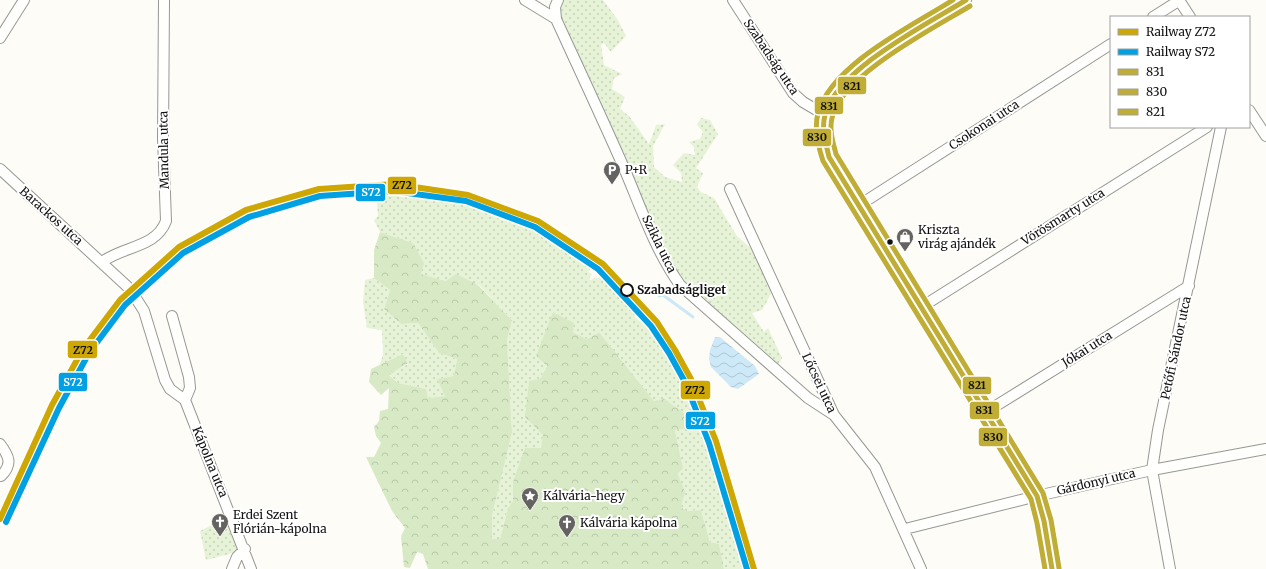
<svg xmlns="http://www.w3.org/2000/svg" width="1266" height="569" viewBox="0 0 1266 569" font-family="Merriweather,serif">
<style>
.grass{fill:url(#grass-dots)}
.forest{fill:url(#forest-crowns)}
.water{fill:url(#water-waves)}
.lines{fill:none;stroke-linecap:round;stroke-linejoin:round}
.stream{stroke:#cde8f7;stroke-width:3}
.minor-casing{stroke:#979795;stroke-width:12}
.minor{stroke:#fffffe;stroke-width:10}
.bus-1-casing{stroke:#fff;stroke-width:8}
.bus-2-casing{stroke:#fff;stroke-width:8}
.bus-3-casing{stroke:#fff;stroke-width:8}
.bus-1{stroke:#c0ad36;stroke-width:5}
.bus-2{stroke:#c0ad36;stroke-width:5}
.bus-3{stroke:#c0ad36;stroke-width:5}
.rail-1-casing{stroke:#fff;stroke-width:9}
.rail-2-casing{stroke:#fff;stroke-width:9}
.rail-1{stroke:#cfa703;stroke-width:6}
.rail-2{stroke:#00a0e3;stroke-width:6}
.bus-dot{fill:#111;stroke:#fff;stroke-width:1.5}
.stop-dot{fill:#fff;stroke:#111;stroke-width:2}
.labels{text-anchor:middle;stroke-width:4;stroke-linejoin:round;paint-order:stroke}
.street-label{font-size:12px;fill:#111;stroke:#fff}
.poi-label{font-size:12px;fill:#111;stroke:#fff;text-anchor:start}
.stop-label{font-size:12px;font-weight:bold;fill:#111;stroke:#fff;text-anchor:start}
.line-badge{stroke:#fff;stroke-width:1.5}
.badge-label{font-size:11px;text-anchor:middle;font-weight:bold;fill:#fff}
.pale-badge-label{font-size:11px;text-anchor:middle;font-weight:bold;fill:#111}
</style>
<defs>
<pattern id="grass-dots" width="8" height="8" patternUnits="userSpaceOnUse"><rect width="8" height="8" fill="#e7f3d7"/><path d="M2 2h.1M6 6h.1" fill="none" stroke="#c5cfb8" stroke-width="1.8" stroke-linecap="round"/></pattern>
<pattern id="forest-crowns" width="20" height="18" patternUnits="userSpaceOnUse"><rect width="20" height="18" fill="#d8eac5"/><path d="M2 6a3 3 0 1 1 6 0M12 15a3 3 0 1 1 6 0" fill="none" stroke="#b8c8a8"/></pattern>
<pattern id="water-waves" width="16" height="10" patternUnits="userSpaceOnUse"><rect width="16" height="10" fill="#cde8f7"/><path d="M0 5q4-4 8 0t8 0" fill="none" stroke="#afc6d3"/></pattern>
</defs>
<rect width="100%" height="100%" fill="#fdfcf7"/>
<path class="grass" d="M 563,0 L 603,0 L 618,20 L 626,36 L 611,52 L 604,43 L 601,45 L 604,65 L 622,74 L 614,78 L 612,89 L 625,97 L 620,109 L 629,116 L 649,144 L 656,125 L 665,124 L 653,146 L 654,167 L 665,177 L 682,182 L 681,173 L 673,165 L 684,153 L 695,155 L 694,147 L 689,142 L 700,139 L 703,132 L 697,125 L 701,118 L 710,120 L 718,134 L 696,168 L 703,173 L 697,187 L 701,192 L 714,198 L 737,236 L 753,250 L 771,294 L 762,310 L 752,313 L 764,332 L 768,328 L 782,358 L 777,368 L 685,285 L 664,254 L 560,21 L 559,9 Z
M 384,191 L 388,193 L 389,192 C 455,193 543,221 593,266 L 588,272 L 592,274 L 589,279 L 591,280 L 595,277 L 598,279 L 602,274 L 636,313 L 635,317 L 655,334 L 674,362 L 698,411 L 745,569 L 724,569 L 719,545 L 710,542 L 701,510 L 686,511 L 681,507 L 684,492 L 678,474 L 683,468 L 675,430 L 654,401 L 599,332 L 587,339 L 573,332 L 547,365 L 540,379 L 543,435 L 541,448 L 513,482 L 513,501 L 508,508 L 500,539 L 492,539 L 492,516 L 512,433 L 507,340 L 512,320 L 478,284 L 446,281 L 420,274 L 413,243 L 380,232 L 374,220 L 378,216 L 377,202 L 370,197 L 347,196 L 347,192 Z
M 374,278 L 390,290 L 384,309 L 401,324 L 418,323 L 439,353 L 457,359 L 454,376 L 446,396 L 428,398 L 425,389 L 398,383 L 389,374 L 408,364 L 403,354 L 380,365 L 383,354 L 382,330 L 367,328 L 363,302 L 365,280 Z
M 224,519 L 230,521 L 241,549 L 233,553 L 206,560 L 200,531 Z"/>
<path class="forest" d="M 380,232 L 413,243 L 424,263 L 421,274 L 446,281 L 456,274 L 478,285 L 512,320 L 507,340 L 512,433 L 492,516 L 492,539 L 500,539 L 508,508 L 513,501 L 513,482 L 525,448 L 541,448 L 543,435 L 525,417 L 529,381 L 540,379 L 547,366 L 536,356 L 553,312 L 574,323 L 573,332 L 587,339 L 599,332 L 654,401 L 664,399 L 684,413 L 692,428 L 675,430 L 683,468 L 678,474 L 685,492 L 681,507 L 686,511 L 701,510 L 710,542 L 719,544 L 724,569 L 428,569 L 423,554 L 417,552 L 410,568 L 404,567 L 401,536 L 405,528 L 392,511 L 366,457 L 374,457 L 381,443 L 376,436 L 374,427 L 379,421 L 380,411 L 388,409 L 389,388 L 381,395 L 369,382 L 371,369 L 403,354 L 408,363 L 389,375 L 398,383 L 426,389 L 428,398 L 445,396 L 437,379 L 454,376 L 457,359 L 439,353 L 418,323 L 401,324 L 384,309 L 390,290 L 374,278 L 374,250 Z"/>
<path class="water" d="M 715,337 L 720,337 L 755,366 L 759,374 L 738,389 L 731,387 L 711,367 L 709,359 L 710,350 Z"/>
<g class="lines">
<path class="stream" d="M 659,296 L 663,295 L 693,317"/>
<defs>
<path id="minor" d="M 525,0 L 556,19
M 558,0 L 555,7 L 556,19 C 579,69 602,118 624,168 C 641,208 655,250 680,285 L 808,398 L 834,415
M 733,0 L 793,93 L 803,102 L 825,115
M 966,0 L 870,60 L 845,81 L 830,102 L 825,115 L 823,130 L 829,157 L 858,206 L 1037,496 L 1044,521 L 1052,569
M 1179,0 L 1190,17
M 1153,17 L 1180,0
M 0,38 L 24,0
M 1249,110 L 1266,136
M 0,169 L 130,289 L 144,311 L 165,380 L 170,389 L 185,400 L 251,569
M 730,189 L 834,415 L 875,467 L 921,569
M 858,206 L 1111,44
M 102,262 C 123,246 156,248 166,221 L 163,138 L 164,0
M 920,308 L 1207,127
M 172,316 L 189,377 L 190,388 L 185,400
M 986,412 L 1189,286
M 0,444 C 9,456 13,464 1,476
M 905,529 L 1037,496 L 1152,470 L 1266,449
M 232,569 L 237,557 L 245,549
M 1170,569 L 1152,470 L 1158,430 L 1221,127"/>
</defs>
<use href="#minor" class="minor-casing"/>
<use href="#minor" class="minor"/>
<defs>
<path id="bus-1" d="M 966,0 C 927,24 836,70 825,115 C 821,130 826,143 829,157 L 1037,496 L 1044,521 L 1052,569"/>
<path id="bus-2" d="M 953,0 C 912,26 832,64 818,113 C 814,128 818,146 823,161 L 1031,499 L 1037,523 L 1045,569"/>
<path id="bus-3" d="M 970,6 C 934,28 840,76 832,118 C 829,131 833,142 836,154 L 1043,493 L 1051,520 L 1059,568"/>
</defs>
<use href="#bus-1" class="bus-1-casing"/>
<use href="#bus-2" class="bus-2-casing"/>
<use href="#bus-3" class="bus-3-casing"/>
<use href="#bus-1" class="bus-1"/>
<use href="#bus-2" class="bus-2"/>
<use href="#bus-3" class="bus-3"/>
<defs>
<path id="rail-1" d="M 0,519 L 52,405 L 83,349 L 120,300 L 179,247 L 246,210 L 319,189 L 394,184 L 468,195 L 538,221 L 603,264 L 657,322 L 675,350 L 691,379 L 716,441 L 754,569"/>
<path id="rail-2" d="M 6,522 L 59,408 L 89,353 L 125,305 L 183,253 L 249,217 L 320,196 L 393,191 L 466,201 L 535,227 L 598,269 L 651,326 L 669,353 L 685,382 L 709,443 L 747,569"/>
</defs>
<use href="#rail-1" class="rail-1-casing"/>
<use href="#rail-2" class="rail-2-casing"/>
<use href="#rail-1" class="rail-1"/>
<use href="#rail-2" class="rail-2"/>
</g>
<defs>
<symbol id="parking-pin" viewBox="-11 -11 22 30"><path d="M0 17L-7.5 6A9.5 9.5 0 1 1 7.5 6Z" fill="#646362" stroke="#fff"/><path d="M-3.5-5.5H1a3.5 3.5 0 0 1 0 7H-1V5.5H-3.5ZM-1-3.4V-.6H.8a1.4 1.4 0 0 0 0-2.8Z" fill="#fff"/></symbol>
<symbol id="shop-pin" viewBox="-11 -11 22 30"><path d="M0 17L-7.5 6A9.5 9.5 0 1 1 7.5 6Z" fill="#646362" stroke="#fff"/><path d="M-5-2.5h2.3a2.7 3.5 0 0 1 5.4 0H5L5.5 6h-11ZM-1.5-2.5h3a1.5 2.3 0 0 0-3 0Z" fill="#fff"/></symbol>
<symbol id="sight-pin" viewBox="-11 -11 22 30"><path d="M0 17L-7.5 6A9.5 9.5 0 1 1 7.5 6Z" fill="#646362" stroke="#fff"/><path d="M0-6L1.8-2.2L6-1.7L2.9 1.2L3.7 5.4L0 3.3L-3.7 5.4L-2.9 1.2L-6-1.7L-1.8-2.2Z" fill="#fff"/></symbol>
<symbol id="church-pin" viewBox="-11 -11 22 30"><path d="M0 17L-7.5 6A9.5 9.5 0 1 1 7.5 6Z" fill="#646362" stroke="#fff"/><path d="M-1.2-6h2.4v3.5h3.3v2.4h-3.3V6h-2.4V-.1h-3.3v-2.4h3.3Z" fill="#fff"/></symbol>
</defs>
<g fill-rule="evenodd">
<use href="#parking-pin" x="602" y="160" width="20" height="27"/>
<use href="#shop-pin" x="895" y="227" width="20" height="27"/>
<use href="#sight-pin" x="520" y="486" width="20" height="27"/>
<use href="#church-pin" x="210" y="512" width="20" height="27"/>
<use href="#church-pin" x="557" y="513" width="20" height="27"/>
</g>
<circle class="bus-dot" cx="890" cy="242" r="3.5"/>
<circle class="stop-dot" cx="627" cy="290" r="6"/>
<g class="labels">
<g class="street-label">
<text transform="translate(771 57) rotate(56)" y="4">Szabadság utca</text>
<text transform="translate(984 125) rotate(-33)" y="4">Csokonai utca</text>
<text transform="translate(164 150) rotate(-91)" y="4">Mandula utca</text>
<text transform="translate(51 216) rotate(42)" y="4">Barackos utca</text>
<text transform="translate(1063 217) rotate(-32)" y="4">Vörösmarty utca</text>
<text transform="translate(659 244) rotate(64)" y="4">Szikla utca</text>
<text transform="translate(1176 348) rotate(-78)" y="4">Petőfi Sándor utca</text>
<text transform="translate(1087 349) rotate(-32)" y="4">Jókai utca</text>
<text transform="translate(819 383) rotate(65)" y="4">Lőcsei utca</text>
<text transform="translate(210 462) rotate(68)" y="4">Kápolna utca</text>
<text transform="translate(1096 482) rotate(-13)" y="4">Gárdonyi utca</text>
</g>
<g class="poi-label">
<text x="625" y="174">P+R</text>
<text x="918" y="234">Kriszta<tspan x="918" dy="14">virág ajándék</tspan></text>
<text x="543" y="500">Kálvária-hegy</text>
<text x="233" y="519">Erdei Szent<tspan x="233" dy="14">Flórián-kápolna</tspan></text>
<text x="580" y="527">Kálvária kápolna</text>
</g>
<g class="stop-label">
<text x="637" y="294">Szabadságliget</text>
</g>
</g>
<g class="line-badge">
<rect x="837" y="76" width="30" height="19" rx="4" fill="#c0ad36"/>
<rect x="814" y="96" width="30" height="19" rx="4" fill="#c0ad36"/>
<rect x="802" y="128" width="30" height="19" rx="4" fill="#c0ad36"/>
<rect x="387" y="176" width="30" height="19" rx="4" fill="#cfa703"/>
<rect x="355" y="183" width="31" height="19" rx="4" fill="#00a0e3"/>
<rect x="67" y="340" width="31" height="19" rx="4" fill="#cfa703"/>
<rect x="58" y="372" width="30" height="20" rx="4" fill="#00a0e3"/>
<rect x="962" y="376" width="30" height="19" rx="4" fill="#c0ad36"/>
<rect x="680" y="380" width="31" height="20" rx="4" fill="#cfa703"/>
<rect x="969" y="401" width="31" height="19" rx="4" fill="#c0ad36"/>
<rect x="685" y="411" width="31" height="19" rx="4" fill="#00a0e3"/>
<rect x="978" y="427" width="30" height="20" rx="4" fill="#c0ad36"/>
</g>
<g class="badge-label">
<text x="371" y="196">S72</text>
<text x="73" y="386">S72</text>
<text x="700" y="425">S72</text>
</g>
<g class="pale-badge-label">
<text x="852" y="90">821</text>
<text x="829" y="110">831</text>
<text x="817" y="141">830</text>
<text x="402" y="189">Z72</text>
<text x="83" y="354">Z72</text>
<text x="977" y="389">821</text>
<text x="695" y="394">Z72</text>
<text x="984" y="414">831</text>
<text x="993" y="441">830</text>
</g>
<rect x="1110" y="16" width="140" height="112" fill="#ffffff" stroke="#a0a0a0"/>
<rect x="1118" y="29" width="20" height="6" fill="#cfa703" stroke="#a0a0a0"/>
<text x="1146" y="36" font-size="12" fill="#111111">Railway Z72</text>
<rect x="1118" y="49" width="20" height="6" fill="#00a0e3" stroke="#a0a0a0"/>
<text x="1146" y="56" font-size="12" fill="#111111">Railway S72</text>
<rect x="1118" y="69" width="20" height="6" fill="#c0ad36" stroke="#a0a0a0"/>
<text x="1146" y="76" font-size="12" fill="#111111">831</text>
<rect x="1118" y="89" width="20" height="6" fill="#c0ad36" stroke="#a0a0a0"/>
<text x="1146" y="96" font-size="12" fill="#111111">830</text>
<rect x="1118" y="109" width="20" height="6" fill="#c0ad36" stroke="#a0a0a0"/>
<text x="1146" y="116" font-size="12" fill="#111111">821</text>
</svg>
